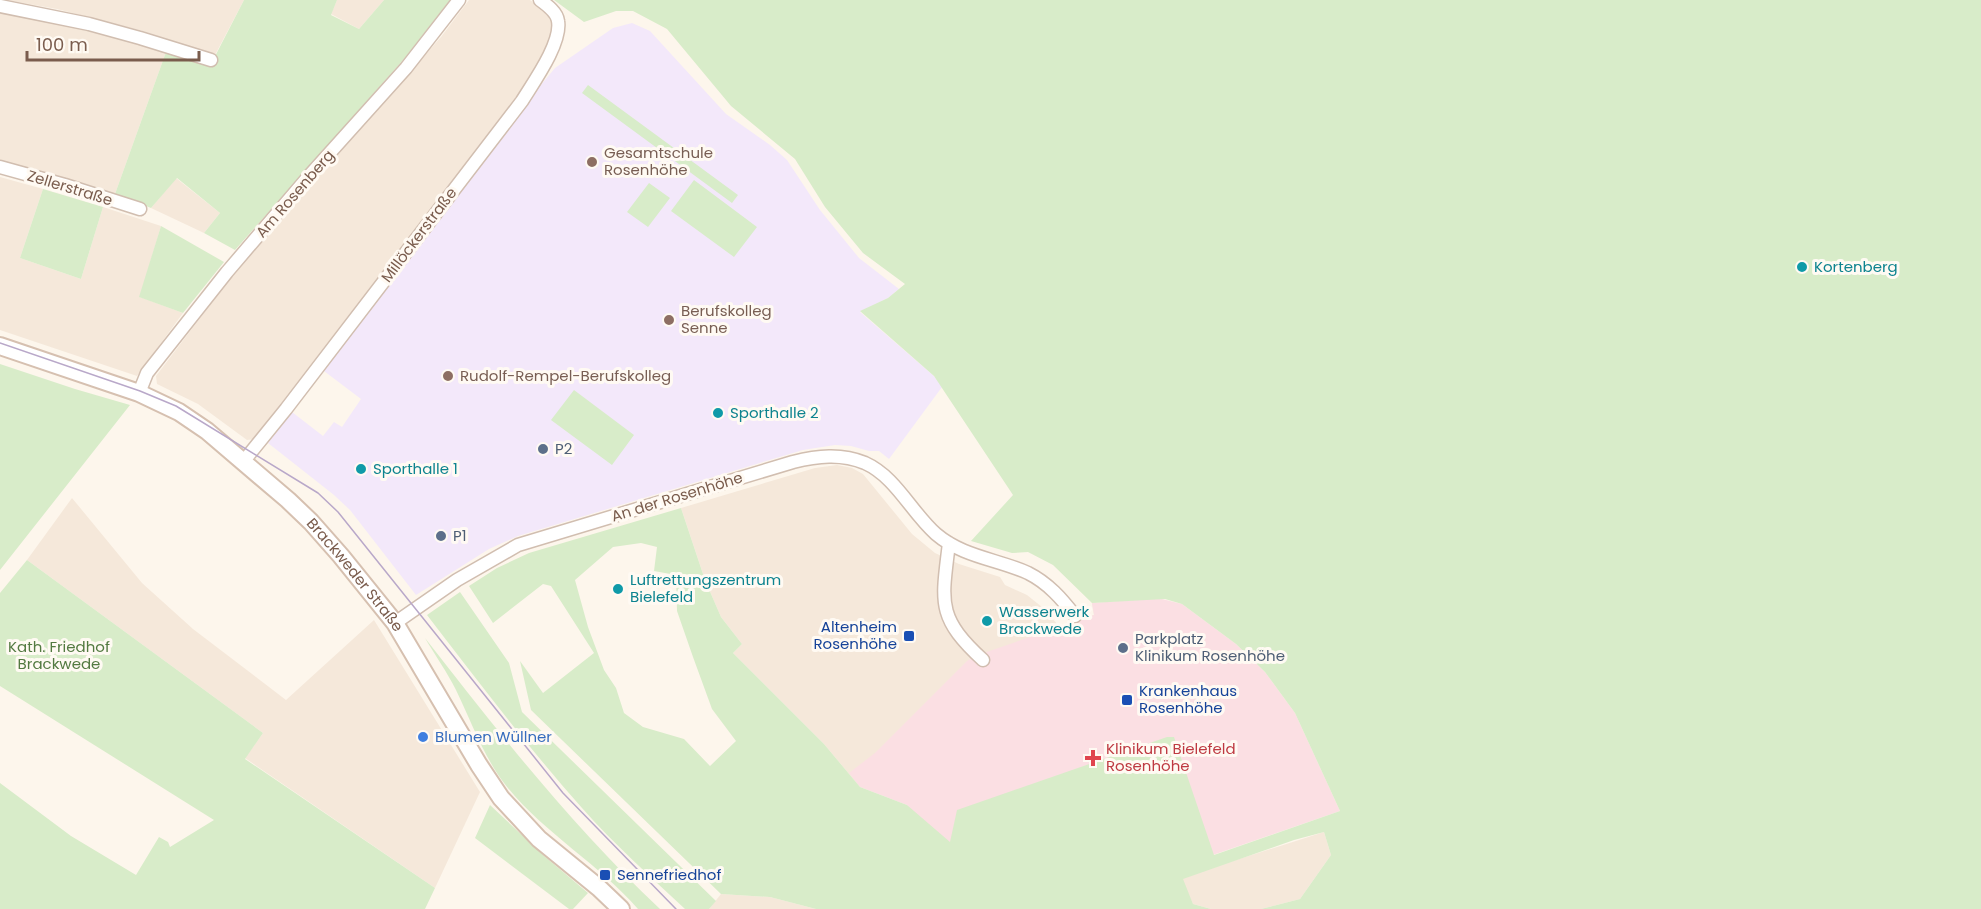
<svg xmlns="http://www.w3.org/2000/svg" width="1981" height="909" viewBox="0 0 1981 909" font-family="Poppins,sans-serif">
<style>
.residential{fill:#f5e8da}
.education{fill:#f3e8fa}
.medical{fill:#fbdfe3}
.green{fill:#d8ecc9;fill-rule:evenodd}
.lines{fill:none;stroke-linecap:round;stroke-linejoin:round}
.street-casing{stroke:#d1beb0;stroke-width:15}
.secondary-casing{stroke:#d6c0b0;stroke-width:20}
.street{stroke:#fff;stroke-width:12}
.secondary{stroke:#fff;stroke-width:16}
.tram{stroke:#b9a8c9;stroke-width:1.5}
.education-dot{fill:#8d6e63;stroke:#fffaf3;stroke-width:2}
.culture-dot{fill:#0f9aa8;stroke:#fffaf3;stroke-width:2}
.service-dot{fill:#5c6f8a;stroke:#fffaf3;stroke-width:2}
.transit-dot{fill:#1a4fb4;stroke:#fffaf3;stroke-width:2}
.shop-dot{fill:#3f7fe0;stroke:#fffaf3;stroke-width:2}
.health-dot{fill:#e0444e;stroke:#fffaf3;stroke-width:2}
.labels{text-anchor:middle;stroke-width:6;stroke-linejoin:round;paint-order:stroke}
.education-label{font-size:15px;fill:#785e54;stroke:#fffaf3;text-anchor:start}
.street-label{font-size:15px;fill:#7a5c4d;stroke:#fffaf3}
.culture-label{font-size:15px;fill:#0d838f;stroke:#fffaf3;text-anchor:start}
.service-label{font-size:15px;fill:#4e5e75;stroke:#fffaf3;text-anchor:start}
.transit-label{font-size:15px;fill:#164399;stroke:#fffaf3;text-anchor:start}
.park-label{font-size:15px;fill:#537a41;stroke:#fffaf3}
.shop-label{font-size:15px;fill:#366cbe;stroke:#fffaf3;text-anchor:start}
.health-label{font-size:15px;fill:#be3a42;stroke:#fffaf3;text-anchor:start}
</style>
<rect width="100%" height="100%" fill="#fdf6ec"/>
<path class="residential" d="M 7,0 L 244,0 L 215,55 L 143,31 L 57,9 Z
M 337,0 L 384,0 L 359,29 L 331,14 Z
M 469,0 L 530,0 L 555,19 L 547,49 L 517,96 L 265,431 L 255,439 L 247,440 L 198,404 L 157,384 L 156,376 L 242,263 L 441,37 Z
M 0,13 L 53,23 L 138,43 L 166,52 L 115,194 L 0,160 Z
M 0,177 L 43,189 L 20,258 L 81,279 L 103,207 L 161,226 L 140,297 L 183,313 L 137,376 L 0,330 Z
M 176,178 L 220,213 L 204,233 L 151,208 Z
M 837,465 L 852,468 L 863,474 L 912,534 L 935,553 L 959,564 L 1000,577 L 1005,585 L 1027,595 L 1042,607 L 1059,626 L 1094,615 L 1092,603 L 1120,603 L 860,787 L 824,744 L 733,653 L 742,644 L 721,617 L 705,580 L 681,508 L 815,468 Z
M 72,498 L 142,583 L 193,629 L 286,700 L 374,620 L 480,792 L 435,888 L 245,758 L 263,733 L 27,560 Z
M 1324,832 L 1331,855 L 1300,899 L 1261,909 L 1211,909 L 1193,904 L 1182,879 L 1189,875 Z
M 721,894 L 770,897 L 816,909 L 709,909 Z"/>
<path class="education" d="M 632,23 L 650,31 L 726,114 L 770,145 L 787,160 L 820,210 L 859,258 L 899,289 L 888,298 L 860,312 L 934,376 L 942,387 L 889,459 L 879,451 L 869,451 L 851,446 L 835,445 L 803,450 L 518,536 L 489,549 L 416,595 L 350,510 L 334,495 L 268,443 L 292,412 L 323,436 L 334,422 L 342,427 L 361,399 L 324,371 L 525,104 L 555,68 L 613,28 Z"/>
<path class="medical" d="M 1158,598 L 1182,604 L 1236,644 L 1265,672 L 1295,713 L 1340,811 L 1057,909 L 992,909 L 907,805 L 860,787 L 849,773 L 875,753 L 967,661 L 975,656 L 1094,615 L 1092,603 Z"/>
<path class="green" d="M 244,0 L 337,0 L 331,15 L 359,29 L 384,0 L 450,0 L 404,59 L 235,250 L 204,233 L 220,213 L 177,178 L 151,208 L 115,194 L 166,52 L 210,66 Z
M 554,0 L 1981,0 L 1981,909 L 1261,909 L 1300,899 L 1331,855 L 1324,832 L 1294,840 L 1183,879 L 1193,904 L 1211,909 L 816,909 L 770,897 L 721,894 L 531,710 L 520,661 L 543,693 L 594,653 L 551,586 L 543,584 L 493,623 L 469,586 L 497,568 L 529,553 L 681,508 L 705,580 L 721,617 L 742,644 L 733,653 L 824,744 L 860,787 L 907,805 L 950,842 L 957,810 L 1167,737 L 1174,737 L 1214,855 L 1340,811 L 1295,713 L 1265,672 L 1236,644 L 1182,604 L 1165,599 L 1092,603 L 1053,565 L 1028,552 L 1012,553 L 971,541 L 1013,495 L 934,376 L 860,311 L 888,298 L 905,284 L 863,253 L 825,207 L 795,159 L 731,106 L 667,29 L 633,11 L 616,11 L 584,22 ZM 641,543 L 657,547 L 654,571 L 676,575 L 677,611 L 693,657 L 712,709 L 736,741 L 710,766 L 684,739 L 643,727 L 624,713 L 616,688 L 604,670 L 588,627 L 575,580 L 613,547 Z
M 588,85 L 738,195 L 732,203 L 582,93 Z
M 694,180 L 757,227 L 734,257 L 671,211 Z
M 649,183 L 670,198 L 648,227 L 627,212 Z
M 43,189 L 103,207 L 81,279 L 20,258 Z
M 161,226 L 224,262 L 183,313 L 139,297 Z
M 0,364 L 75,389 L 130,405 L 0,570 Z
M 574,390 L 634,435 L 612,465 L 551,420 Z
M 27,560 L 263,733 L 245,759 L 435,888 L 425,909 L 0,909 L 0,783 L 71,836 L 136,875 L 159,837 L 168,842 L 170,847 L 214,820 L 0,686 L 0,593 Z
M 460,592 L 509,663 L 522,712 L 716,901 L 709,909 L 685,909 C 651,877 615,845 582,808 C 527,746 477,680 427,615 Z
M 425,638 C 499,733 572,826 660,909 L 638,909 C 598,863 542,832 504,783 C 483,755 471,721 456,690 C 447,672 435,655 425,638 Z
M 490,805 L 543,855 L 588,893 L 573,909 L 569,909 L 475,838 Z"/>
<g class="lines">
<defs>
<path id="street" d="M 0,6 L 89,24 L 140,38 L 211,60
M 0,167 L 65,185 L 140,209
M 139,393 L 147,373 L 227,272 L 309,176 L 406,68 L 459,0
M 243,462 L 286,409 L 522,101 C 533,83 562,43 558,21 C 557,12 547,5 540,0
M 949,543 C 942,602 936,617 983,660
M 395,623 L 457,580 L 518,545 L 793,462 C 817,456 841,453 865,463 C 896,477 911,512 936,534 C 963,557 997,559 1028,573 C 1048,583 1062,599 1075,616"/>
<g id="secondary">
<path id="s1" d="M 0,346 L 139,393 L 179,412 L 207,431 L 288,500 L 311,522 L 341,556 L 395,623 L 479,765 L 501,798 L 539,839 L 599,888 L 621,909"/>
</g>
</defs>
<use href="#street" class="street-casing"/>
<use href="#secondary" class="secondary-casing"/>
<use href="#street" class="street"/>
<use href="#secondary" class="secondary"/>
<path class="tram" d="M 0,343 L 140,391 L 176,406 L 318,493 L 338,512 L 563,793 L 676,909"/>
</g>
<g class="education-dot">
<circle cx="592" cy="162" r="6"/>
<circle cx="669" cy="320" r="6"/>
<circle cx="448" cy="376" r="6"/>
</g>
<g class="culture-dot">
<circle cx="1802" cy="267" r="6"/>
<circle cx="718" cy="413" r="6"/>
<circle cx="361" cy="469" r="6"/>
<circle cx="618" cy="589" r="6"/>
<circle cx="987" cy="621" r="6"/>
</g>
<g class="service-dot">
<circle cx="543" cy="449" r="6"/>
<circle cx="441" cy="536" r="6"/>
<circle cx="1123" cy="648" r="6"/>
</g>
<g class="transit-dot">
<rect x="903" y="630" width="12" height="12" rx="3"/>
<rect x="1121" y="694" width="12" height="12" rx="3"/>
<rect x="599" y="869" width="12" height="12" rx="3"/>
</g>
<circle class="shop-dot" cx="423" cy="737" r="6"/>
<path class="health-dot" d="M1090 749h6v6h6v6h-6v6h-6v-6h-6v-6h6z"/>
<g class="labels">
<g class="education-label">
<text x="604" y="158">Gesamtschule<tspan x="604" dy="17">Rosenhöhe</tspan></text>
<text x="681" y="316">Berufskolleg<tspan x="681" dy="17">Senne</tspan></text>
<text x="460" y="381">Rudolf-Rempel-Berufskolleg</text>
</g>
<g class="street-label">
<text transform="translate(70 188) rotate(17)" y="5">Zellerstraße</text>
<text transform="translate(295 194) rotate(-49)" y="5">Am Rosenberg</text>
<text transform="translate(419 235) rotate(-53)" y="5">Millöckerstraße</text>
<text transform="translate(677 497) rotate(-17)" y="5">An der Rosenhöhe</text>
<text dy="5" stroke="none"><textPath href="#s1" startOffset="432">Brackweder Straße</textPath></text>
</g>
<g class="culture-label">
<text x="1814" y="272">Kortenberg</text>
<text x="730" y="418">Sporthalle 2</text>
<text x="373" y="474">Sporthalle 1</text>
<text x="630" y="585">Luftrettungszentrum<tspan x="630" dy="17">Bielefeld</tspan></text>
<text x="999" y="617">Wasserwerk<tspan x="999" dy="17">Brackwede</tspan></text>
</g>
<g class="service-label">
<text x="555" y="454">P2</text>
<text x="453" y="541">P1</text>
<text x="1135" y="644">Parkplatz<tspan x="1135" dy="17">Klinikum Rosenhöhe</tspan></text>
</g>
<g class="transit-label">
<text x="897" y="632" text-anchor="end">Altenheim<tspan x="897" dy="17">Rosenhöhe</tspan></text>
<text x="1139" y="696">Krankenhaus<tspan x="1139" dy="17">Rosenhöhe</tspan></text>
<text x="617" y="880">Sennefriedhof</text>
</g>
<g class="park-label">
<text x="59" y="652">Kath. Friedhof<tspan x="59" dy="17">Brackwede</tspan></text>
</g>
<g class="shop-label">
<text x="435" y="742">Blumen Wüllner</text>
</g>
<g class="health-label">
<text x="1106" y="754">Klinikum Bielefeld<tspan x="1106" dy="17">Rosenhöhe</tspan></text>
</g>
</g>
<path d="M27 51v9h172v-9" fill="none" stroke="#7a5c4d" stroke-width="3"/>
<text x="36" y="51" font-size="18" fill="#7a5c4d" stroke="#fffaf3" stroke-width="4.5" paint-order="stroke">100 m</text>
</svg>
